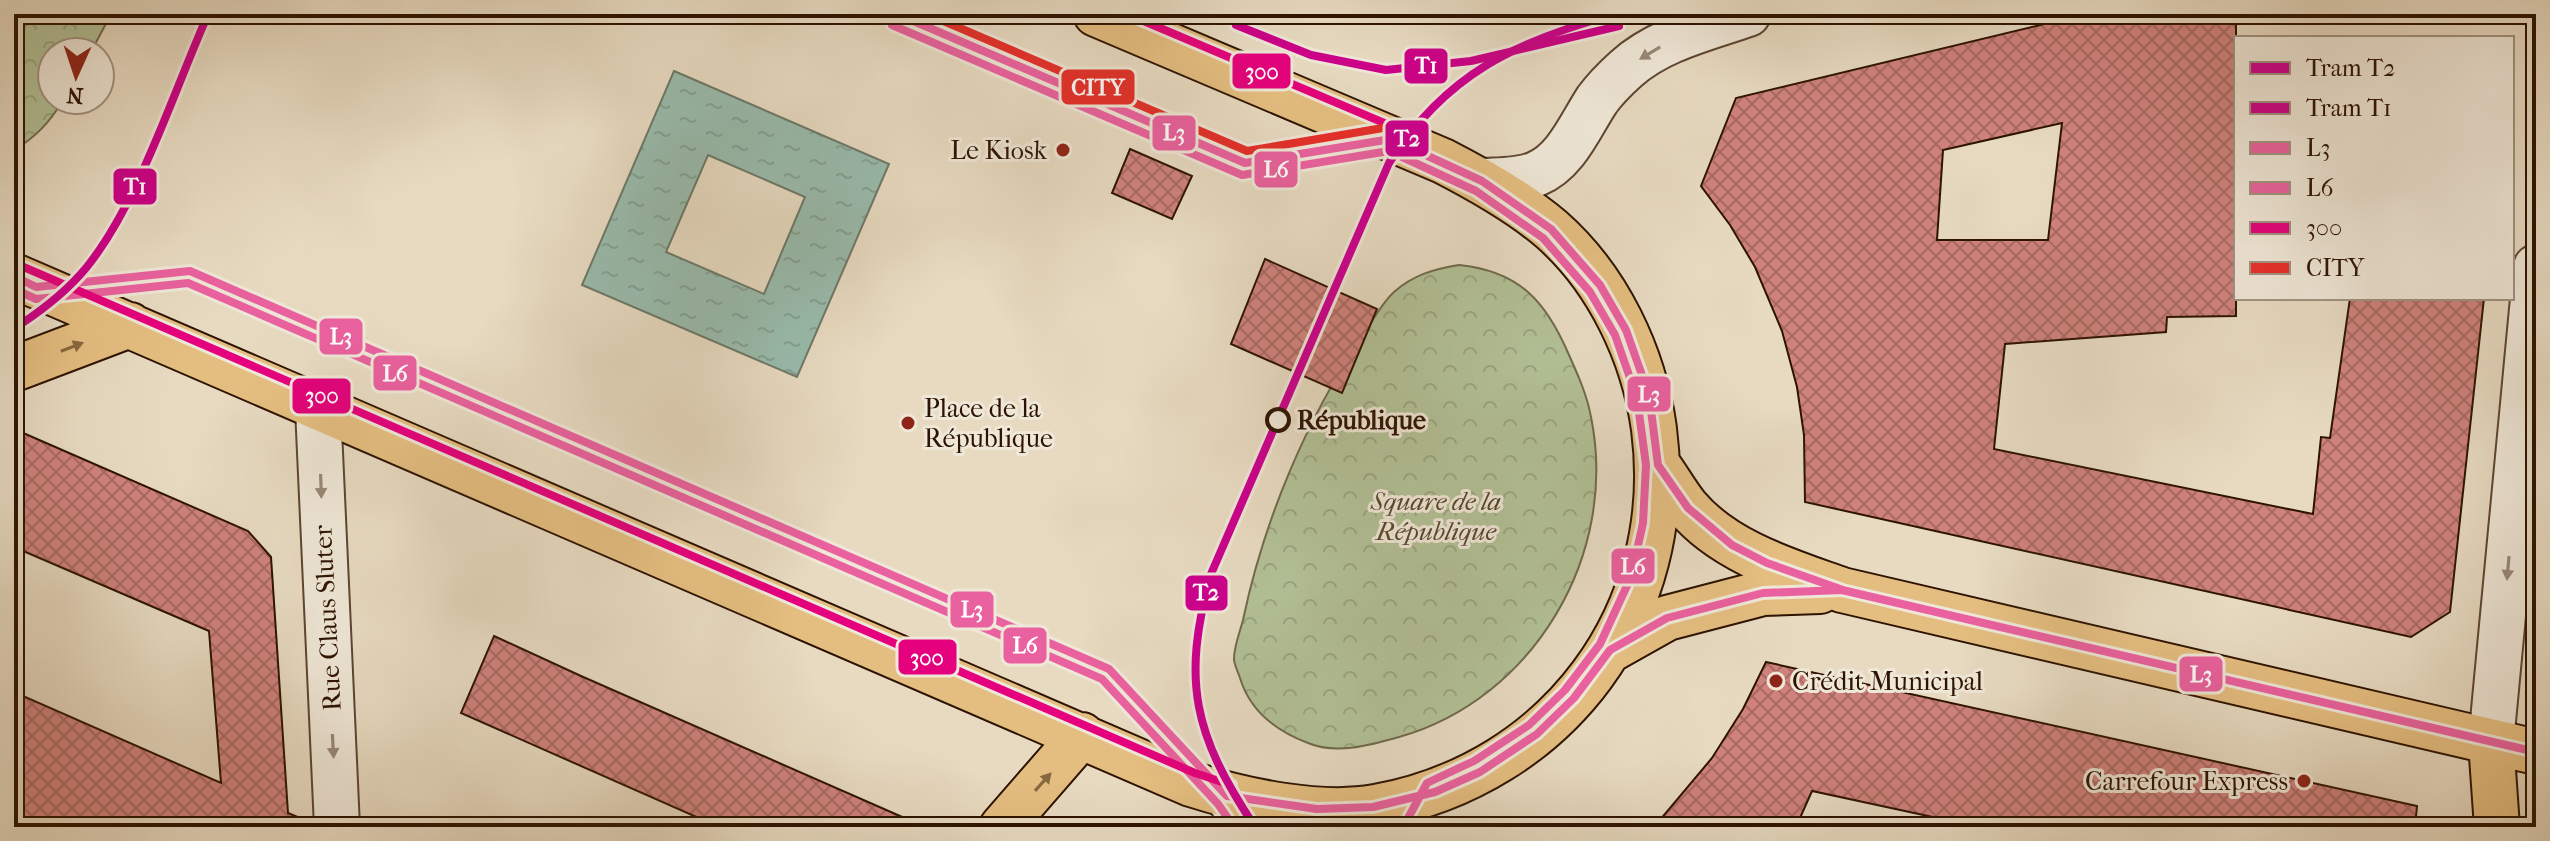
<svg xmlns="http://www.w3.org/2000/svg" width="2550" height="841" viewBox="0 0 2550 841" font-family="'IM FELL French Canon',serif">
<style>
.forest{fill:url(#forest-crowns);stroke:#706a4c;stroke-width:2}
.water{fill:url(#water-ripples);stroke:#6d7868;stroke-width:2;fill-rule:evenodd}
.building{fill:url(#building-cross-hatch);stroke:#2d1301;stroke-width:2;fill-rule:evenodd}
.lines{fill:none;stroke-linecap:round;stroke-linejoin:round}
.minor-casing{stroke:#5c4531;stroke-width:48}
.major-casing{stroke:#2d1301;stroke-width:48}
.minor{stroke:#efe7d7;stroke-width:44}
.major{stroke:#e4bd80;stroke-width:44}
.bus-1-casing{stroke:#efe7d7;stroke-width:14}
.bus-2-casing{stroke:#efe7d7;stroke-width:14}
.bus-3-casing{stroke:#efe7d7;stroke-width:14}
.bus-4-casing{stroke:#efe7d7;stroke-width:14}
.bus-1{stroke:#ea619f;stroke-width:8}
.bus-2{stroke:#ea619f;stroke-width:8}
.bus-3{stroke:#e5007d;stroke-width:8}
.bus-4{stroke:#e52e29;stroke-width:8}
.tram-1-casing{stroke:#efe7d7;stroke-width:14}
.tram-2-casing{stroke:#efe7d7;stroke-width:14}
.tram-1{stroke:#cc008e;stroke-width:8}
.tram-2{stroke:#c08;stroke-width:8}
.oneway{fill:#988877}
.oneway2{fill:#886840}
.poi-dot{fill:#8f2418;stroke:#efe7d7;stroke-width:3}
.stop-dot{fill:#efe7d7;stroke:#2d1301;stroke-width:4}
.labels{text-anchor:middle;stroke-width:6;stroke-linejoin:round;paint-order:stroke}
.poi-label{font-size:26px;fill:#2d1301;stroke:#efe7d7;text-anchor:end}
.stop-label{font-size:26px;font-weight:bold;fill:#2d1301;stroke:#efe7d7;text-anchor:start}
.park-label{font-size:26px;font-style:italic;fill:#55472e;stroke:#efe7d7}
.street-label{font-size:26px;fill:#2d1301;stroke:#efe7d7}
.line-badge{stroke:#efe7d7;stroke-width:3}
.badge-label{font-size:22px;text-anchor:middle;font-weight:bold;fill:#fff}
</style>
<defs>
<pattern id="forest-crowns" width="20" height="18" patternUnits="userSpaceOnUse" patternTransform="scale(2)"><rect width="20" height="18" fill="#b2c096"/><path d="M2 6a3 3 0 1 1 6 0M12 15a3 3 0 1 1 6 0" fill="none" stroke="#99a480"/></pattern>
<pattern id="water-ripples" width="26" height="14" patternUnits="userSpaceOnUse" patternTransform="scale(2)"><rect width="26" height="14" fill="#98bbac"/><path d="M2 4q2-2 4 0t4 0M15 11q2-2 4 0t4 0" fill="none" stroke="#83a092"/></pattern>
<pattern id="building-cross-hatch" width="8" height="8" patternUnits="userSpaceOnUse" patternTransform="scale(2)"><rect width="8" height="8" fill="#cf827c"/><path d="M0 0l8 8M0 8l8-8" fill="none" stroke="#a86963"/></pattern>
</defs>
<rect width="100%" height="100%" fill="#e7dac1"/>
<filter id="stains"><feTurbulence type="fractalNoise" baseFrequency=".0025" numOctaves="4"/><feColorMatrix values="0 0 0 0 .2 0 0 0 0 .09 0 0 0 0 .02 0 0 0 .5 -.17"/></filter>
<radialGradient id="worn" r=".72"><stop offset=".6" stop-color="#630" stop-opacity="0"/><stop offset="1" stop-color="#630" stop-opacity=".3"/></radialGradient>
<path class="forest" d="M 14,14 L 111,14 L 91,52 L 52,52 L 52,100 L 63,100 C 50,122 36,137 14,150 Z
M 1459,265 C 1519,271 1546,301 1569,355 C 1578,375 1587,395 1591,417 C 1619,554 1534,699 1399,737 C 1371,745 1336,755 1308,743 C 1276,731 1250,711 1240,678 C 1238,672 1234,664 1234,659 C 1234,646 1240,632 1243,620 C 1264,520 1306,420 1363,335 C 1372,322 1381,304 1394,292 C 1413,275 1434,269 1459,265 Z"/>
<path class="water" d="M 674,71 L 889,164 L 797,377 L 582,285 ZM 708,155 L 805,197 L 764,294 L 666,252 Z"/>
<path class="building" d="M 2086,14 L 2236,14 L 2236,316 L 2167,317 L 2166,332 L 2005,344 L 1994,449 L 2313,514 L 2321,437 L 2330,438 L 2350,298 L 2484,298 L 2450,612 L 2411,637 L 1805,502 L 1804,435 L 1797,387 L 1782,331 L 1755,267 L 1730,225 L 1701,186 L 1736,98 ZM 2062,123 L 2048,240 L 1937,240 L 1943,150 Z
M 1130,149 L 1192,176 L 1172,219 L 1112,193 Z
M 1265,259 L 1377,309 L 1342,393 L 1231,344 Z
M 14,429 L 248,531 L 271,557 L 288,813 L 312,823 L 312,827 L 14,827 L 14,692 L 221,783 L 209,631 L 14,547 Z
M 494,636 L 581,676 L 925,827 L 719,827 L 461,713 Z
M 1766,662 L 2417,806 L 2415,827 L 1979,827 L 1812,791 L 1796,827 L 1654,827 L 1712,758 L 1743,709 Z"/>
<g class="lines">
<defs>
<path id="minor" d="M 1482,181 C 1499,180 1519,181 1536,174 C 1566,162 1580,126 1597,100 C 1605,89 1616,78 1626,69 C 1659,39 1708,28 1748,14
M 318,408 L 337,827
M 2491,742 L 2536,267
M 1227,796 L 1249,827"/>
<path id="major" d="M 14,276 L 1191,784 C 1244,801 1320,817 1376,807 C 1558,774 1678,613 1654,429 C 1644,355 1608,279 1551,229 C 1519,202 1480,180 1443,161 L 1096,14
M 14,369 L 130,325
M 1658,465 C 1668,479 1676,493 1686,506 C 1724,552 1789,571 1842,590 L 2536,752
M 1610,650 L 1667,618 L 1763,593 L 1820,591
M 2491,742 L 2497,827
M 1002,827 L 1082,735"/>
</defs>
<use href="#minor" class="minor-casing"/>
<use href="#major" class="major-casing"/>
<use href="#minor" class="minor"/>
<use href="#major" class="major"/>
<defs>
<path id="bus-1" d="M 897,14 L 1245,163 L 1391,139 L 1482,181 L 1551,229 L 1600,285 L 1626,330 L 1649,395 L 1658,465 L 1688,508 L 1732,545 L 1767,563 L 1843,590
M 14,276 L 36,287 L 190,271 L 1109,669 L 1227,796 L 1317,809 L 1373,807 L 1435,792 L 1480,772 L 1537,734 L 1574,698 L 1610,650 L 1667,618 L 1763,593 L 1842,590 L 2536,752"/>
<path id="bus-2" d="M 892,25 L 1242,175 L 1389,151 L 1476,191 L 1543,238 L 1590,292 L 1615,335 L 1637,398 L 1646,465 L 1643,523 L 1631,577 L 1600,644 L 1565,690 L 1529,725 L 1474,761 L 1427,783 L 1406,822
M 14,289 L 36,299 L 188,283 L 1102,679 L 1218,804 L 1234,827"/>
<path id="bus-3" d="M 1127,14 L 1396,128
M 19,265 L 1195,773 L 1231,785"/>
<path id="bus-4" d="M 927,14 L 1247,151 L 1389,127"/>
</defs>
<use href="#bus-1" class="bus-1-casing"/>
<use href="#bus-2" class="bus-2-casing"/>
<use href="#bus-3" class="bus-3-casing"/>
<use href="#bus-4" class="bus-4-casing"/>
<use href="#bus-1" class="bus-1"/>
<use href="#bus-2" class="bus-2"/>
<use href="#bus-3" class="bus-3"/>
<use href="#bus-4" class="bus-4"/>
<defs>
<path id="tram-1" d="M 1255,827 C 1194,735 1181,682 1211,574 L 1389,163 C 1446,74 1516,41 1616,14"/>
<path id="tram-2" d="M 1236,25 L 1311,55 L 1386,70 L 1471,61 L 1619,26
M 21,324 C 45,308 67,291 86,268 C 138,204 172,96 206,19"/>
</defs>
<use href="#tram-1" class="tram-1-casing"/>
<use href="#tram-2" class="tram-2-casing"/>
<use href="#tram-1" class="tram-1"/>
<use href="#tram-2" class="tram-2"/>
</g>
<defs><path id="oneway-solid" d="M-6-.8H1V-3.2L6.5 0L1 3.2V.8H-6Z" transform="scale(2)"/></defs>
<g class="oneway">
<use href="#oneway-solid" transform="translate(1650 53) rotate(149)"/>
<use href="#oneway-solid" transform="translate(321 486) rotate(88)"/>
<use href="#oneway-solid" transform="translate(2508 568) rotate(95)"/>
<use href="#oneway-solid" transform="translate(333 746) rotate(87)"/>
</g>
<g class="oneway2">
<use href="#oneway-solid" transform="translate(72 347) rotate(-21)"/>
<use href="#oneway-solid" transform="translate(1043 782) rotate(-48)"/>
</g>
<g class="poi-dot">
<circle cx="1063" cy="150" r="8"/>
<circle cx="908" cy="423" r="8"/>
<circle cx="1776" cy="681" r="8"/>
<circle cx="2304" cy="781" r="8"/>
</g>
<circle class="stop-dot" cx="1278" cy="420" r="11"/>
<g class="labels">
<g class="poi-label">
<text x="1047" y="159">Le Kiosk</text>
<text x="924" y="417" text-anchor="start">Place de la<tspan x="924" dy="30">République</tspan></text>
<text x="1792" y="690" text-anchor="start">Crédit Municipal</text>
<text x="2288" y="790">Carrefour Express</text>
</g>
<g class="stop-label">
<text x="1297" y="429">République</text>
</g>
<g class="park-label">
<text x="1436" y="510">Square de la<tspan x="1436" dy="30">République</tspan></text>
</g>
<g class="street-label">
<text transform="translate(327 618) rotate(-93)" y="9">Rue Claus Sluter</text>
</g>
</g>
<g class="line-badge">
<rect x="1403" y="47" width="46" height="38" rx="8" fill="#c08"/>
<rect x="1231" y="52" width="61" height="38" rx="8" fill="#e5007d"/>
<rect x="1060" y="68" width="76" height="38" rx="8" fill="#e52e29"/>
<rect x="1151" y="114" width="46" height="38" rx="8" fill="#ea619f"/>
<rect x="1384" y="119" width="46" height="39" rx="8" fill="#cc008e"/>
<rect x="1253" y="150" width="46" height="39" rx="8" fill="#ea619f"/>
<rect x="112" y="167" width="46" height="39" rx="8" fill="#c08"/>
<rect x="318" y="317" width="46" height="39" rx="8" fill="#ea619f"/>
<rect x="372" y="354" width="46" height="38" rx="8" fill="#ea619f"/>
<rect x="1626" y="375" width="46" height="38" rx="8" fill="#ea619f"/>
<rect x="291" y="377" width="61" height="38" rx="8" fill="#e5007d"/>
<rect x="1610" y="547" width="46" height="38" rx="8" fill="#ea619f"/>
<rect x="1184" y="574" width="45" height="38" rx="8" fill="#cc008e"/>
<rect x="949" y="590" width="46" height="39" rx="8" fill="#ea619f"/>
<rect x="1002" y="626" width="46" height="39" rx="8" fill="#ea619f"/>
<rect x="897" y="638" width="61" height="38" rx="8" fill="#e5007d"/>
<rect x="2178" y="655" width="46" height="38" rx="8" fill="#ea619f"/>
</g>
<g class="badge-label">
<text x="1426" y="73">T1</text>
<text x="1262" y="79">300</text>
<text x="1098" y="95">CITY</text>
<text x="1174" y="140">L3</text>
<text x="1407" y="146">T2</text>
<text x="1276" y="177">L6</text>
<text x="135" y="194">T1</text>
<text x="341" y="344">L3</text>
<text x="395" y="381">L6</text>
<text x="1649" y="402">L3</text>
<text x="322" y="403">300</text>
<text x="1633" y="574">L6</text>
<text x="1206" y="600">T2</text>
<text x="972" y="617">L3</text>
<text x="1025" y="653">L6</text>
<text x="927" y="665">300</text>
<text x="2201" y="682">L3</text>
</g>
<rect width="2550" height="841" fill="none" stroke="#e7dac1" stroke-width="48"/>
<rect x="16" y="16" width="2518" height="809" fill="none" stroke="#2d1301" stroke-width="4"/>
<rect x="24" y="24" width="2502" height="793" fill="none" stroke="#2d1301" stroke-width="2"/>
<rect x="2234" y="36" width="280" height="264" fill="#efe7d7" stroke="#a19281" stroke-width="2"/>
<rect x="2250" y="62" width="40" height="12" fill="#cc008e" stroke="#a19281" stroke-width="2"/>
<text x="2306" y="76" font-size="24" fill="#2d1301">Tram T2</text>
<rect x="2250" y="102" width="40" height="12" fill="#cc0088" stroke="#a19281" stroke-width="2"/>
<text x="2306" y="116" font-size="24" fill="#2d1301">Tram T1</text>
<rect x="2250" y="142" width="40" height="12" fill="#ea619f" stroke="#a19281" stroke-width="2"/>
<text x="2306" y="156" font-size="24" fill="#2d1301">L3</text>
<rect x="2250" y="182" width="40" height="12" fill="#ea619f" stroke="#a19281" stroke-width="2"/>
<text x="2306" y="196" font-size="24" fill="#2d1301">L6</text>
<rect x="2250" y="222" width="40" height="12" fill="#e5007d" stroke="#a19281" stroke-width="2"/>
<text x="2306" y="236" font-size="24" fill="#2d1301">300</text>
<rect x="2250" y="262" width="40" height="12" fill="#e52e29" stroke="#a19281" stroke-width="2"/>
<text x="2306" y="276" font-size="24" fill="#2d1301">CITY</text>
<g transform="translate(76 76) rotate(183)"><circle r="38" fill="#efe7d7" stroke="#a19281" stroke-width="2"/>
<path d="M0-6L14 30L0 20L-14 30Z" fill="#8f2418"/>
<text y="-12" font-size="22" font-weight="bold" text-anchor="middle" fill="#2d1301">N</text>
</g>
<rect width="100%" height="100%" filter="url(#stains)"/>
<rect width="100%" height="100%" fill="url(#worn)"/>
</svg>
